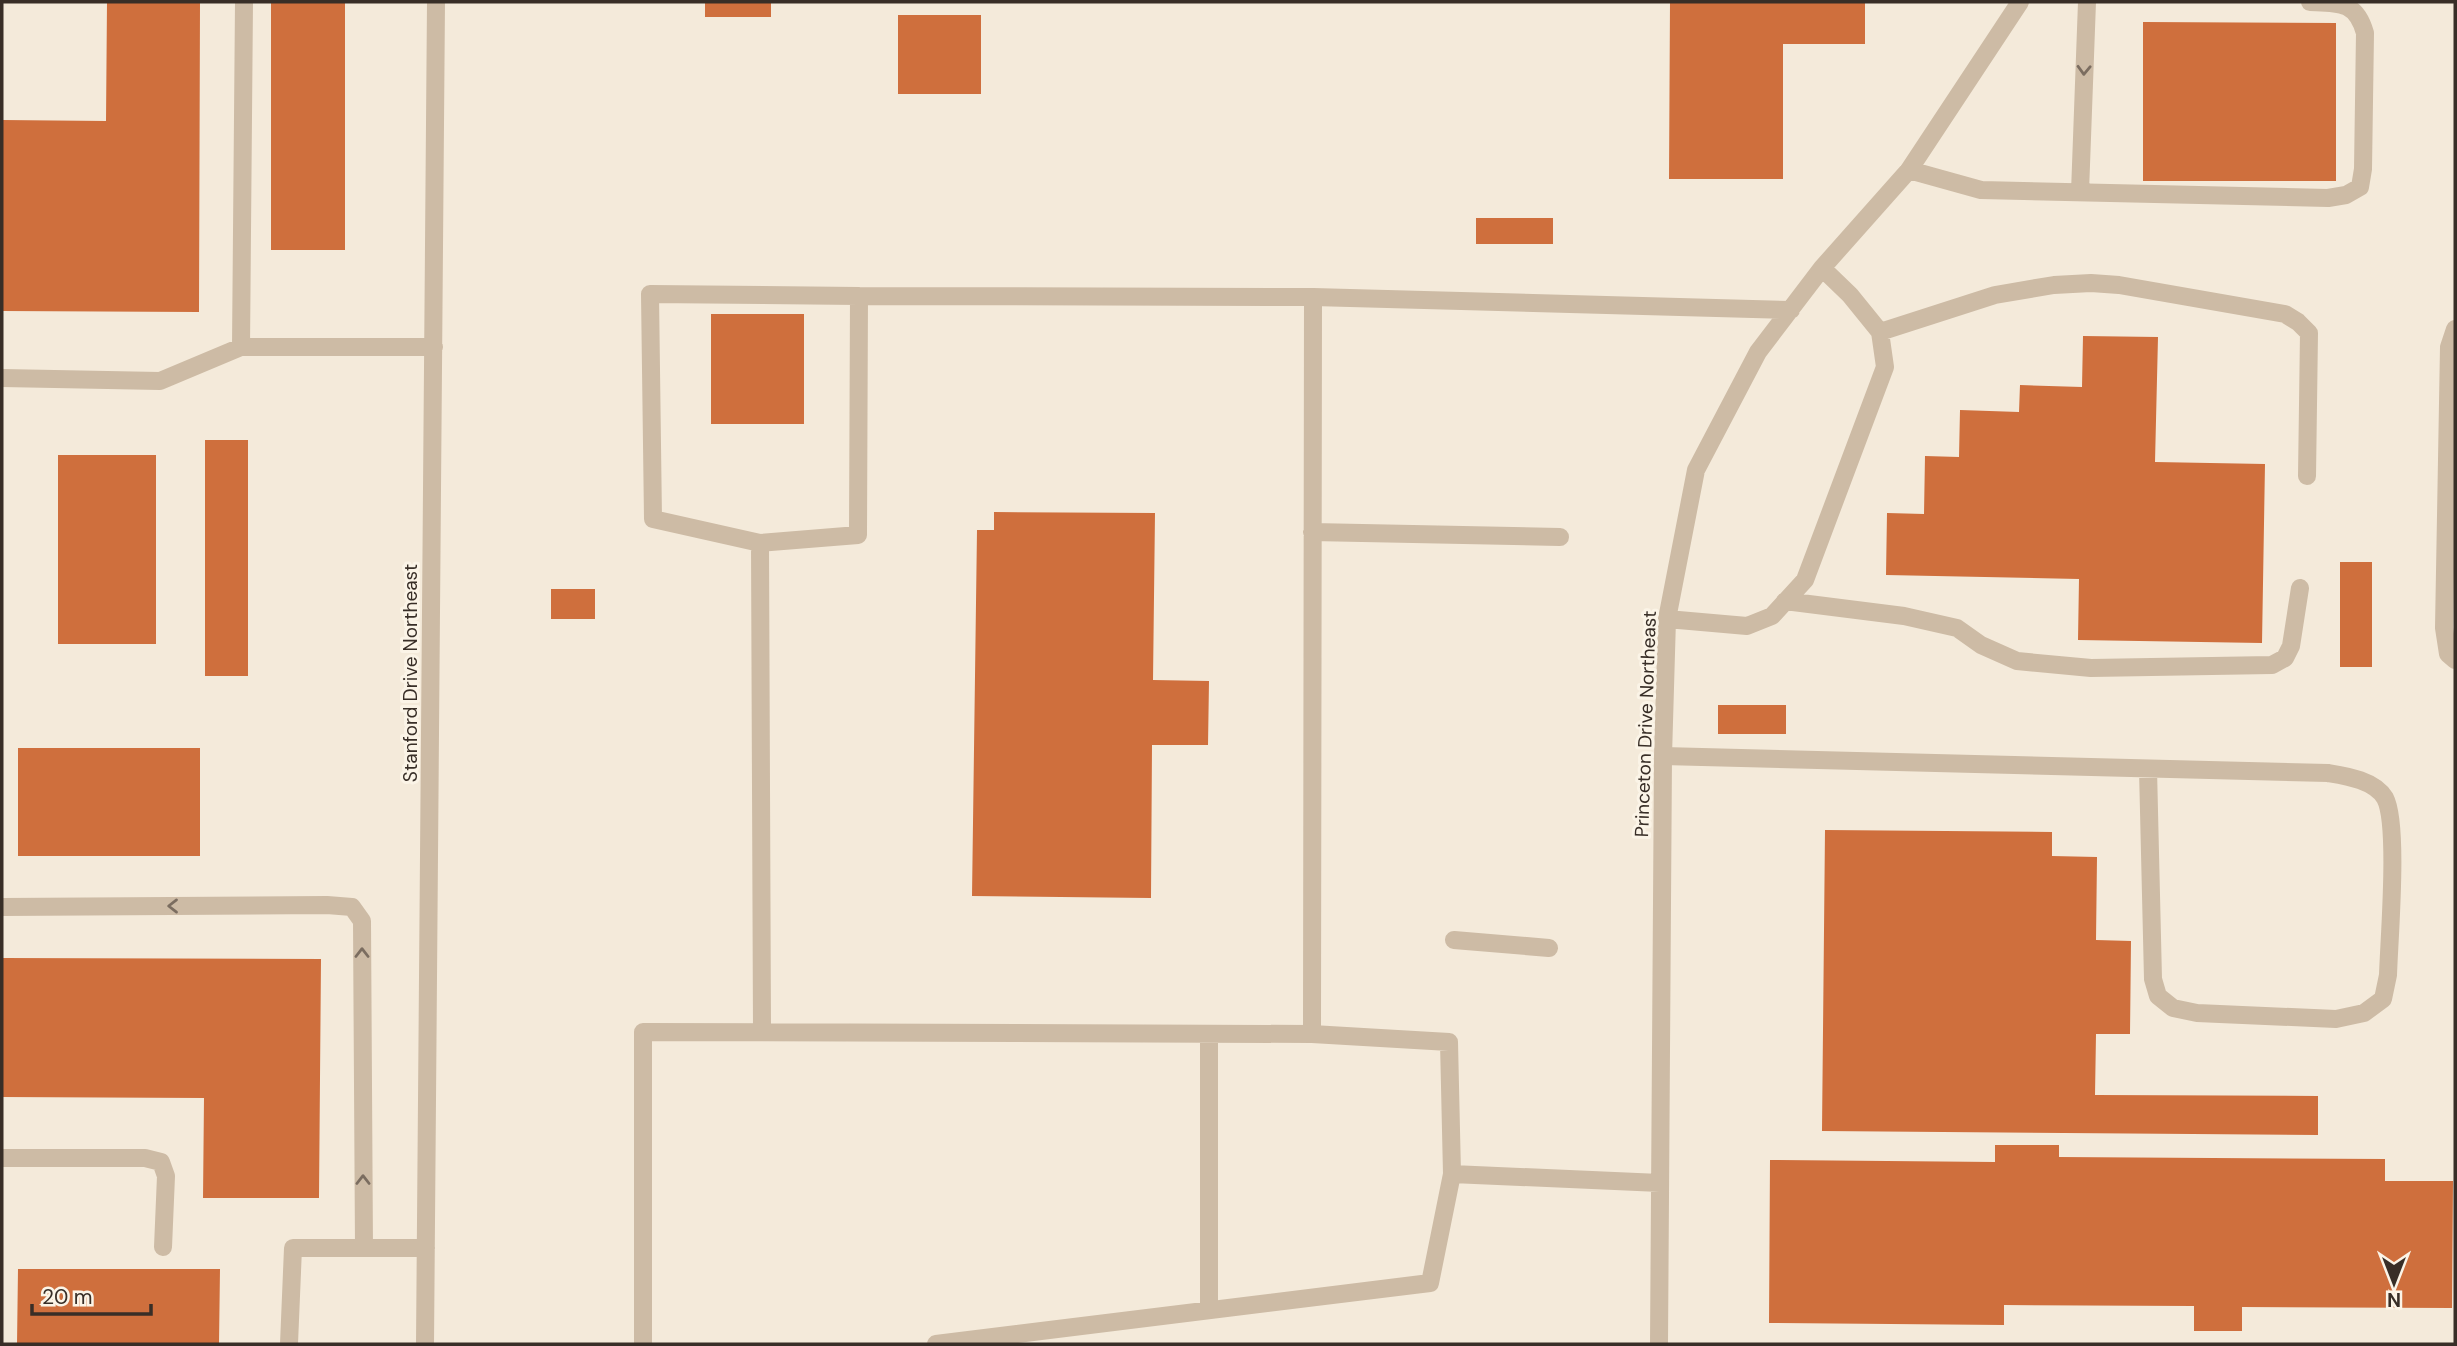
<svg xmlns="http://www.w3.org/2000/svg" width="2457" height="1346" viewBox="0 0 2457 1346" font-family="'DM Sans',sans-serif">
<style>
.building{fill:#cf6f3d}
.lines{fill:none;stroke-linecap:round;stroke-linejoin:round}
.minor{stroke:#cdbba5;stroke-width:18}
.oneway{stroke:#7b6d60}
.labels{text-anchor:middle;stroke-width:6;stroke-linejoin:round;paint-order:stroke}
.street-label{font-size:19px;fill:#382e27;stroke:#fbf4e7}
</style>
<rect width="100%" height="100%" fill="#f4eada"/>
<path class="building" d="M 107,2 L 200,2 L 199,312 L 2,311 L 2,120 L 106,121 Z
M 271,2 L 345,2 L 345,250 L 271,250 Z
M 705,2 L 771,2 L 771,17 L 705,17 Z
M 1670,2 L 1865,2 L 1865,44 L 1783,44 L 1783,179 L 1669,179 Z
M 898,15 L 981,15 L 981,94 L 898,94 Z
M 2143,22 L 2336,23 L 2336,181 L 2143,181 Z
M 1476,218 L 1553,218 L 1553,244 L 1476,244 Z
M 711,314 L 804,314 L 804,424 L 711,424 Z
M 2083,336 L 2158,337 L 2155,462 L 2265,464 L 2262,643 L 2078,640 L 2079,579 L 1886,575 L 1887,513 L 1924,514 L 1925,456 L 1959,457 L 1960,410 L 2019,412 L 2020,385 L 2082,387 Z
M 205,440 L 248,440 L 248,676 L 205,676 Z
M 58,455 L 156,455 L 156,644 L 58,644 Z
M 994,512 L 1155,513 L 1153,680 L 1209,681 L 1208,745 L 1152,745 L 1151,898 L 972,896 L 977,530 L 994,530 Z
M 2340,562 L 2372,562 L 2372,667 L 2340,667 Z
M 551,589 L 595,589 L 595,619 L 551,619 Z
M 1718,705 L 1786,705 L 1786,734 L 1718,734 Z
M 18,748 L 200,748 L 200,856 L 18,856 Z
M 1825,830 L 2052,832 L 2052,856 L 2097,857 L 2096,940 L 2131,941 L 2130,1034 L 2096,1034 L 2095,1095 L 2318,1096 L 2318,1135 L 1822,1131 Z
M 2,958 L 321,959 L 319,1198 L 203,1198 L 204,1098 L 2,1097 Z
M 1995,1145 L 2059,1145 L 2059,1157 L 2385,1159 L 2385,1181 L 2453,1181 L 2452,1308 L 2242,1307 L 2242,1331 L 2194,1331 L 2194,1306 L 2004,1305 L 2004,1325 L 1769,1323 L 1770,1160 L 1995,1162 Z
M 18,1269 L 220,1269 L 219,1344 L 17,1344 Z"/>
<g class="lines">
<path class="minor" d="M 244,2 L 241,347 L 434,347
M 1909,170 L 1981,190 L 2328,198 L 2346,195 L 2360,187 L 2363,169 L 2365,33 C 2356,1 2339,3 2310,2
M 2080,192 L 2087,2
M 2455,329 L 2449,347 L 2444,628 L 2448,654 L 2455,660
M 1880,332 L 1995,295 L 2054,285 L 2091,283 L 2119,285 L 2285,314 L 2298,322 L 2309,333 L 2307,476
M 2,378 L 160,381 L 241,347
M 1312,532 L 1560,537
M 760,543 L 653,519 L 650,294 L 859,296
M 1785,601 L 1904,616 L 1957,628 L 1981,645 L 2017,661 L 2091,668 L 2272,665 L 2285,658 L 2291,646 L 2300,588
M 1667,619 L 1747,626 L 1772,616 L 1805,580 L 1885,367 L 1880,332 L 1850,295 L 1822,268
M 1663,756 L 2328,773 C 2346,776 2374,780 2385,798 C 2399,824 2389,940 2388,975 L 2383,999 L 2364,1013 L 2336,1019 L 2197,1013 L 2173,1008 L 2158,996 L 2153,979 L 2148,769
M 2,907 L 327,905 L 352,907 L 362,921 L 364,1248
M 1454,940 L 1549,948
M 762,1032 L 760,543 L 858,535 L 859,296 L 1313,297
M 1312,1034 L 1449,1042 L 1452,1174
M 2,1158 L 145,1158 L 161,1162 L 166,1176 L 163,1247
M 1209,1310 L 1209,1034
M 289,1344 L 293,1248 L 426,1248
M 425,1344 L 436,2
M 643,1344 L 643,1032 L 1312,1034 L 1313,297 L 1791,310
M 936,1344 L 1430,1283 L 1452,1174 L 1660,1183
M 1659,1344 L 1663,756 L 1667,619 L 1696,470 L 1758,352 L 1822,268 L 1909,170 L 2020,2"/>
</g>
<defs><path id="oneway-chevron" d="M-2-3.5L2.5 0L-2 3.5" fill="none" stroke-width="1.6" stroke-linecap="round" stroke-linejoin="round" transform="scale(1.75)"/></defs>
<g class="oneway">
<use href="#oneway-chevron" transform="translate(2084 70) rotate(92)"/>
<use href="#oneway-chevron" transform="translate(173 906) rotate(180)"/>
<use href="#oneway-chevron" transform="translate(362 953) rotate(-90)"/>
<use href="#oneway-chevron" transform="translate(363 1180) rotate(-90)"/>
</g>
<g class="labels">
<g class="street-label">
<text transform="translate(410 673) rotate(-90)" y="7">Stanford Drive Northeast</text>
<text transform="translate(1645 724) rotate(-88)" y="7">Princeton Drive Northeast</text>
</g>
</g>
<rect width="2457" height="1346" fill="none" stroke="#382e27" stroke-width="7"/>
<g transform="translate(2394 1283) rotate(180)" stroke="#fbf4e7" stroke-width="5" paint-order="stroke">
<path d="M0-5L12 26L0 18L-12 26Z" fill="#382e27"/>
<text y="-10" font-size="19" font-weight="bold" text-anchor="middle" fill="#382e27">N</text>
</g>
<path d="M32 1304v10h119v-10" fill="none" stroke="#382e27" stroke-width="3.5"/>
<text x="42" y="1304" font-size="21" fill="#382e27" stroke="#fbf4e7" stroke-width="5" paint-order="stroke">20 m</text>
</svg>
